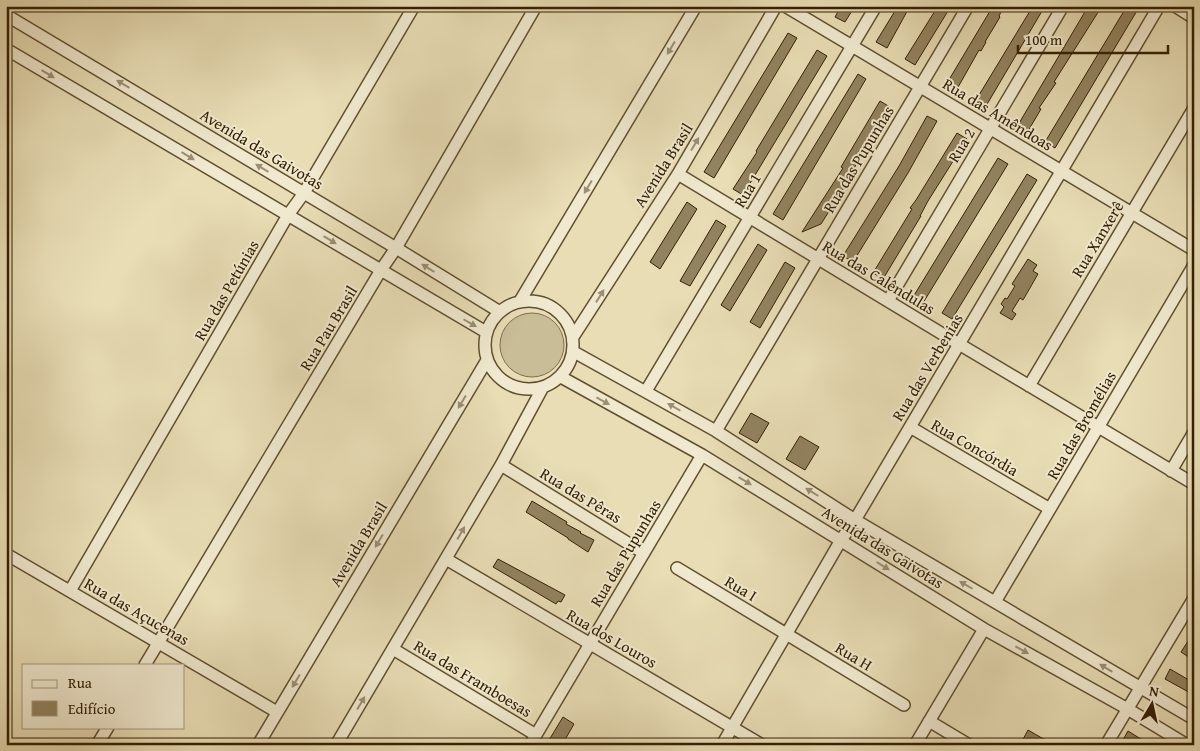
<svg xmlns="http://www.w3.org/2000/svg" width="1200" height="751" viewBox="0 0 1200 751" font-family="'Gentium Book Plus',serif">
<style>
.green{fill:#c9bd97;stroke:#7e6f4e}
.building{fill:#928360;stroke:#342104}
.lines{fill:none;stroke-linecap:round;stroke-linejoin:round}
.minor-casing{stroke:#615030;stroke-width:14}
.minor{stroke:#f0e9cf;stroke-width:11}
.oneway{fill:#9b8f74}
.labels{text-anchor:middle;stroke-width:4;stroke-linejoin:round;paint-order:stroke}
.street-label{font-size:16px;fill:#342104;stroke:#f0e9cf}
</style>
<rect width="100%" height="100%" fill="#e8ddb5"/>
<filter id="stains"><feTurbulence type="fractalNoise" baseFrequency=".004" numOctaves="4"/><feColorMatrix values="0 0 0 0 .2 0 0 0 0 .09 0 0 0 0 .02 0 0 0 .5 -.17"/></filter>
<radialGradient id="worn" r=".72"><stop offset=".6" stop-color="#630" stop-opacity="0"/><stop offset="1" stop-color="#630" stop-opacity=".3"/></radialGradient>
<path class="green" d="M500 345a32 32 0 1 1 64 0a32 32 0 1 1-64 0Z"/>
<path class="building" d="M 841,6 L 855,6 L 845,22 L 835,17 Z
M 898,6 L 910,6 L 887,48 L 876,42 Z
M 938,6 L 951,6 L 915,65 L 905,59 Z
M 993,6 L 1004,6 L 999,16 L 1000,17 L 985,42 L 986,42 L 981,51 L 979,50 L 957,89 L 947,83 Z
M 1033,6 L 1045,6 L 986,106 L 976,100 Z
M 1081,6 L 1102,6 L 1054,82 L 1056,83 L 1039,108 L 1041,109 L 1028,131 L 1018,125 L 1086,10 Z
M 1127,6 L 1134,6 L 1138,9 L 1055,148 L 1045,142 Z
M 788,33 L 797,38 L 714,178 L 704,172 Z
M 817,50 L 827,56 L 743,195 L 733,189 L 757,152 L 756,151 Z
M 858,74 L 866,79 L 783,220 L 773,214 Z
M 880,101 L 890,107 L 850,175 L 852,175 L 821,224 L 802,232 L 843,168 L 841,167 Z
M 927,116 L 937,121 L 908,173 L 853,262 L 843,256 L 899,166 Z
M 957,133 L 967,139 L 928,201 L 920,216 L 921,216 L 883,279 L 873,273 L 912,209 L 910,208 L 916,200 Z
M 998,158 L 1008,164 L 923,303 L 913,297 Z
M 1027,174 L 1037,180 L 952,319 L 942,313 Z
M 687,202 L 697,209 L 660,269 L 650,262 Z
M 716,220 L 726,226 L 690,286 L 680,281 Z
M 758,244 L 767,250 L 730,311 L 721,305 Z
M 1028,259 L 1037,265 L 1033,271 L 1038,274 L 1023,300 L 1020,298 L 1012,311 L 1016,314 L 1012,320 L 1000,313 L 1004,307 L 1001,304 L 1005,298 L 1007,299 L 1015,286 L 1012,284 Z
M 785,262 L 795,268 L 760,328 L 750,322 Z
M 751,413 L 769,423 L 757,443 L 739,433 Z
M 800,436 L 819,447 L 805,470 L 786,459 Z
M 532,501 L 567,522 L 566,524 L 581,532 L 580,533 L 594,540 L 588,552 L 568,539 L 568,538 L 526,512 Z
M 498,559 L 565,595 L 561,602 L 558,601 L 556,604 L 493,567 Z
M 1194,632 L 1194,651 L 1190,658 L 1181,652 Z
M 1170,669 L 1194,683 L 1194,695 L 1165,679 Z
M 563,717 L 574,724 L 562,745 L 546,745 Z
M 1028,730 L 1040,737 L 1055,745 L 1020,745 Z
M 1128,731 L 1136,736 L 1151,745 L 1130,745 L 1123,740 Z"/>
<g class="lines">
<defs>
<path id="minor" d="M 785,6 L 1194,250
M 1175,6 L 1194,18
M 6,15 L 396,248 L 500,312
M 6,49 L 486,332
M 678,174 L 959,344 L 1194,484
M485 345a44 44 0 1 1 88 0a44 44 0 1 1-88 0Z
M 520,301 L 696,6
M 888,301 L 1063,6
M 573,337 L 678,174 L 776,6
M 574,352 L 716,431 L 855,520 L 1194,719
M 561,377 L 702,455 L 984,629 L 1126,708 L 1187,745
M 1029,386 L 1194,108
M 646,391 L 876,6
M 910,427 L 1050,509
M 716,431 L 968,6
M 501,465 L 644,553
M 1171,471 L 1194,432
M 6,554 L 277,712
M 446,559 L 762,745
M 677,568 L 904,705
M 70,591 L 288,215 L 304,193 L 414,6
M 995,602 L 1194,265
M 393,649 L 536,735
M 145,665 L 381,270 L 396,248 L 536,6
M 929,721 L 969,745
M 97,745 L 108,727
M 258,745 L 487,360
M 336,745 L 501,465 L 543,387
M 530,745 L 702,455
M 722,745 L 841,540 L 855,520 L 1159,6
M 915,745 L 984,629
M 1106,745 L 1194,598"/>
</defs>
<use href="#minor" class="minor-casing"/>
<use href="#minor" class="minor"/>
</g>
<defs><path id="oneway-solid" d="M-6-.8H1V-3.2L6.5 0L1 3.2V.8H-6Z" transform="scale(1.25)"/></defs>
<g class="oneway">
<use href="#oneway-solid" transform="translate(671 48) rotate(121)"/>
<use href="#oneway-solid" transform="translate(48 74) rotate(31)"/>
<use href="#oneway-solid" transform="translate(123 84) rotate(-149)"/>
<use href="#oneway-solid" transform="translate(695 144) rotate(-59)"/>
<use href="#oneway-solid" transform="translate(188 156) rotate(31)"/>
<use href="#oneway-solid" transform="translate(262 168) rotate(-149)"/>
<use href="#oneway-solid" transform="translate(588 187) rotate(121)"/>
<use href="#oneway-solid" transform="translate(330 240) rotate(31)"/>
<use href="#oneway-solid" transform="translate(428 268) rotate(-148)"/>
<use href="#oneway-solid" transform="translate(600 296) rotate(-58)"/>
<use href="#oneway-solid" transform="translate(470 323) rotate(30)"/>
<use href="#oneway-solid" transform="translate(603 401) rotate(29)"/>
<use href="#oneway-solid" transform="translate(462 402) rotate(121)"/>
<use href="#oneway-solid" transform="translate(674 407) rotate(-150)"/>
<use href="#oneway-solid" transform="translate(745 481) rotate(31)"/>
<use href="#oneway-solid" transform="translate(812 492) rotate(-148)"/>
<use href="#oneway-solid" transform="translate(461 533) rotate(-60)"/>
<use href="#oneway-solid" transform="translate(379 541) rotate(121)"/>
<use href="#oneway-solid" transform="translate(883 566) rotate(32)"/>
<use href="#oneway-solid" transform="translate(966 585) rotate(-150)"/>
<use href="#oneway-solid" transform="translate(1022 650) rotate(29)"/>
<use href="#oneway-solid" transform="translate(1106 668) rotate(-149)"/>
<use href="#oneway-solid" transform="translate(296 681) rotate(121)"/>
<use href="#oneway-solid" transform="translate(361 703) rotate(-59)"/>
</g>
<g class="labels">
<g class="street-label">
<text transform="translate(998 114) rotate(31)" y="6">Rua das Amêndoas</text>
<text transform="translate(961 145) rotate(-59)" y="6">Rua 2</text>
<text transform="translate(262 149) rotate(31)" y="6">Avenida das Gaivotas</text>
<text transform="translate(858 159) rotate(-59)" y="6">Rua das Pupunhas</text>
<text transform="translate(663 165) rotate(-58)" y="6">Avenida Brasil</text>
<text transform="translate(747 190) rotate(-59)" y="6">Rua 1</text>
<text transform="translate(1097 239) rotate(-59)" y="6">Rua Xanxerê</text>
<text transform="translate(879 277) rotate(31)" y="6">Rua das Calêndulas</text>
<text transform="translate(226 290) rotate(-60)" y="6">Rua das Petúnias</text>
<text transform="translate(328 328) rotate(-59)" y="6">Rua Pau Brasil</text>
<text transform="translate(927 367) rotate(-59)" y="6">Rua das Verbenias</text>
<text transform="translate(1081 425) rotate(-60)" y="6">Rua das Bromélias</text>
<text transform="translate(975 447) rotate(30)" y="6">Rua Concórdia</text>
<text transform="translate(581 495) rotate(31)" y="6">Rua das Pêras</text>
<text transform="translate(358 544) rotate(-59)" y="6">Avenida Brasil</text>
<text transform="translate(883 547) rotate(32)" y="6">Avenida das Gaivotas</text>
<text transform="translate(625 553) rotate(-59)" y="6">Rua das Pupunhas</text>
<text transform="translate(741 588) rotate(31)" y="6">Rua I</text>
<text transform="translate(137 611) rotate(30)" y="6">Rua das Açucenas</text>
<text transform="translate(612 638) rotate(30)" y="6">Rua dos Louros</text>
<text transform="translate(854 656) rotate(31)" y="6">Rua H</text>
<text transform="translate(473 678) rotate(31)" y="6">Rua das Framboesas</text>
</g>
</g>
<rect width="1200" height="751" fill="none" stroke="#e8ddb5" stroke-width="25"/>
<rect x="8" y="8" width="1185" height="736" fill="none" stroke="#342104" stroke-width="2.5"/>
<rect x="12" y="12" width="1175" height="726" fill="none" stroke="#342104"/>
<rect x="22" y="664" width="162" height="65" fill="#f0e9cf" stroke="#a5997e"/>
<rect x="32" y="680" width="25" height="8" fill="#f0e9cf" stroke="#a5997e"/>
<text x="68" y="688" font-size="15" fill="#342104">Rua</text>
<rect x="32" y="701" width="25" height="15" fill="#928360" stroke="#a5997e"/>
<text x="68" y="714" font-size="15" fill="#342104">Edifício</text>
<g transform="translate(1152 704) rotate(9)" stroke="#f0e9cf" stroke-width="4" paint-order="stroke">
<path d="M0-4L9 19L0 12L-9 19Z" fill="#342104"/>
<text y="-8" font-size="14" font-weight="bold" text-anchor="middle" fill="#342104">N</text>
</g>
<path d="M1018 45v8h150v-8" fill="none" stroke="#342104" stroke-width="2.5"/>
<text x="1025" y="45" font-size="15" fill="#342104" stroke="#f0e9cf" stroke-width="4" paint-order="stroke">100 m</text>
<rect width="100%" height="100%" filter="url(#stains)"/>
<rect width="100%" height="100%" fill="url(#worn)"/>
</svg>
